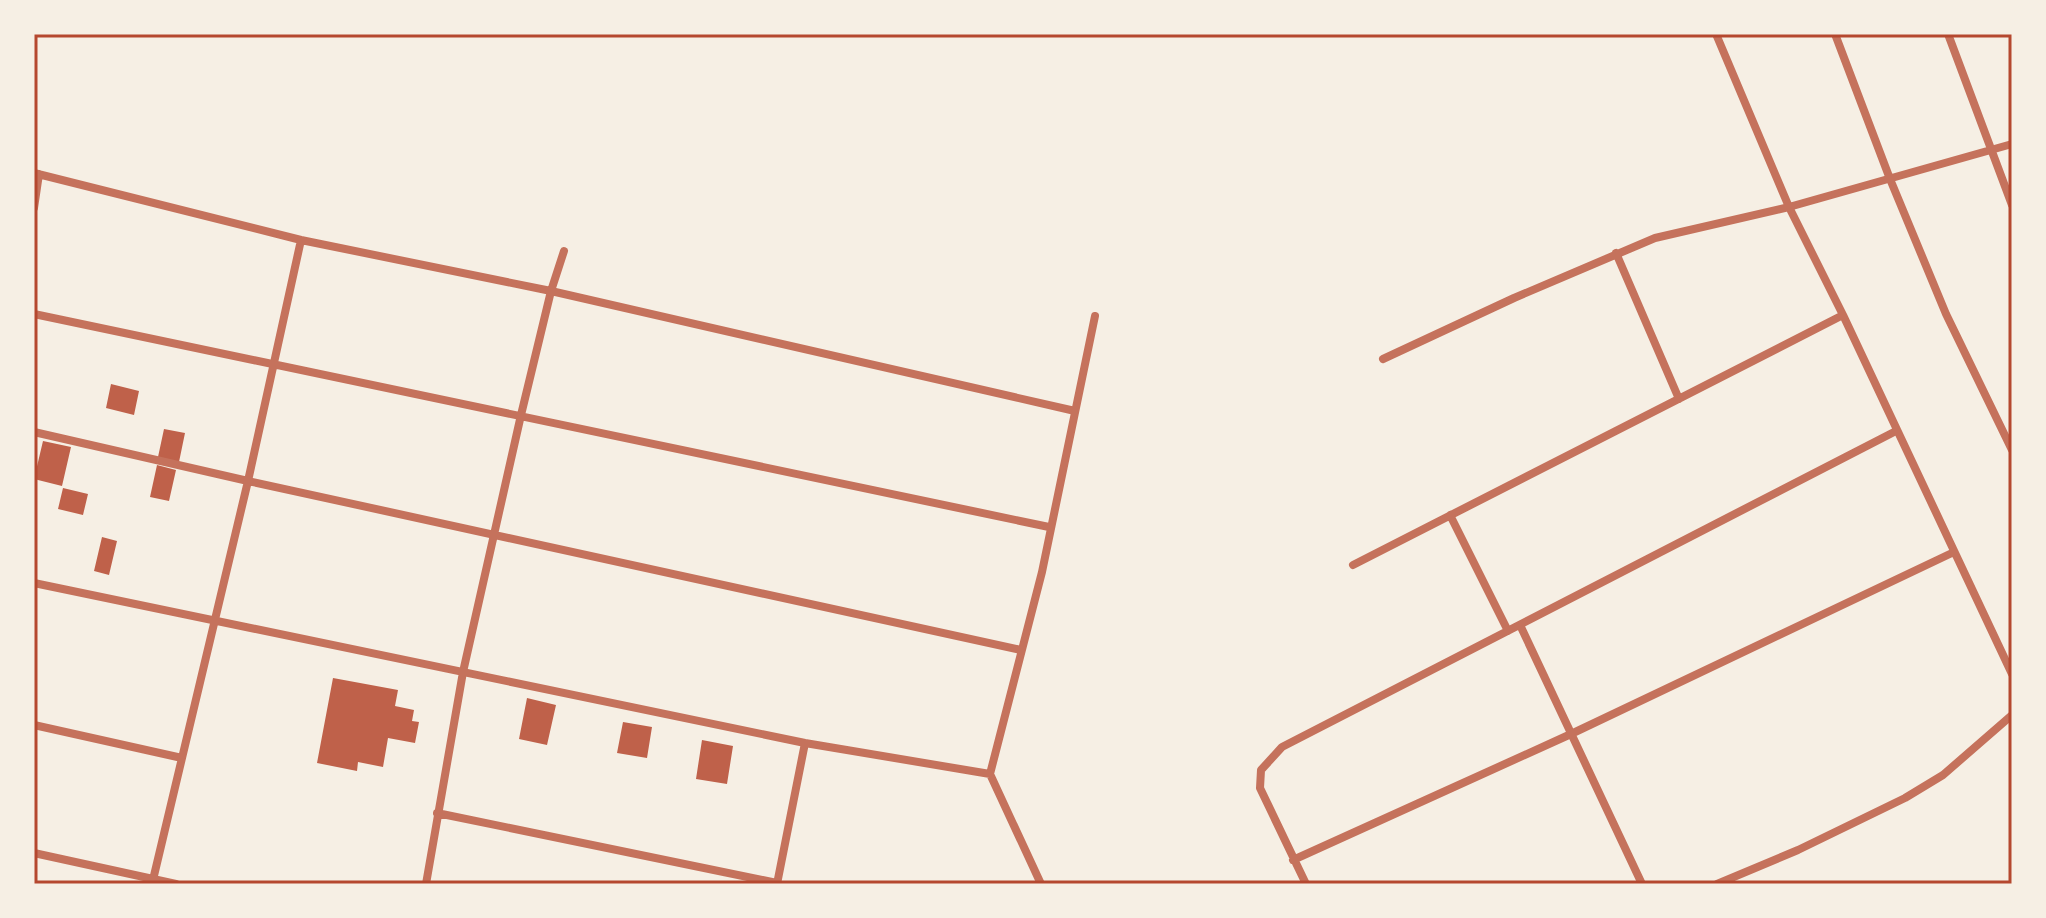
<svg xmlns="http://www.w3.org/2000/svg" width="2046" height="918" viewBox="0 0 2046 918" font-family="'Noto Serif',serif">
<style>
.building{fill:#bf614a}
.lines{fill:none;stroke-linecap:round;stroke-linejoin:round}
.minor{stroke:#c5725c;stroke-width:8}
.neatline{fill:none;stroke:#b5482f;stroke-width:3}
</style>
<rect width="100%" height="100%" fill="#f6efe4"/>
<path class="building" d="M 111,384 L 139,391 L 134,415 L 106,408 Z
M 164,429 L 185,433 L 179,462 L 158,457 Z
M 43,441 L 71,447 L 62,486 L 34,479 Z
M 157,465 L 176,470 L 169,501 L 150,497 Z
M 63,488 L 88,494 L 83,515 L 58,509 Z
M 102,537 L 117,541 L 109,575 L 94,571 Z
M 333,678 L 398,690 L 395,706 L 414,710 L 412,721 L 419,722 L 415,743 L 388,738 L 383,767 L 358,762 L 357,771 L 317,763 Z
M 527,698 L 556,705 L 547,745 L 519,739 Z
M 623,722 L 652,727 L 647,758 L 617,753 Z
M 702,740 L 733,746 L 727,784 L 696,779 Z"/>
<g class="lines">
<path class="minor" d="M 1716,34 L 1789,207 L 1843,315 L 2012,674
M 1835,34 L 1890,179 L 1946,314 L 2012,450
M 1948,34 L 2012,205
M 34,173 L 301,240 L 551,291 L 1075,411
M 34,208 L 39,174
M 1616,253 L 1679,399
M 34,314 L 1049,527
M 1383,359 L 1514,298 L 1655,238 L 1789,207 L 2012,144
M 34,432 L 248,481 L 1021,650
M 1450,515 L 1508,631
M 1353,565 L 1843,315
M 34,583 L 805,743 L 990,774
M 1520,625 L 1642,884
M 34,725 L 182,758
M 437,813 L 777,883
M 34,853 L 176,884
M 1293,860 L 1571,734 L 1954,552
M 152,884 L 248,481 L 301,240
M 426,884 L 463,672 L 521,415 L 551,291 L 564,251
M 777,884 L 805,743
M 1041,884 L 990,774 L 1042,572 L 1095,316
M 1306,884 L 1260,788 L 1261,770 L 1282,747 L 1896,431
M 1717,884 L 1798,850 L 1905,798 L 1943,775 L 2012,715"/>
</g>
<rect width="2046" height="918" fill="none" stroke="#f6efe4" stroke-width="72"/>
<rect x="36" y="36" width="1974" height="846" class="neatline"/>
</svg>
